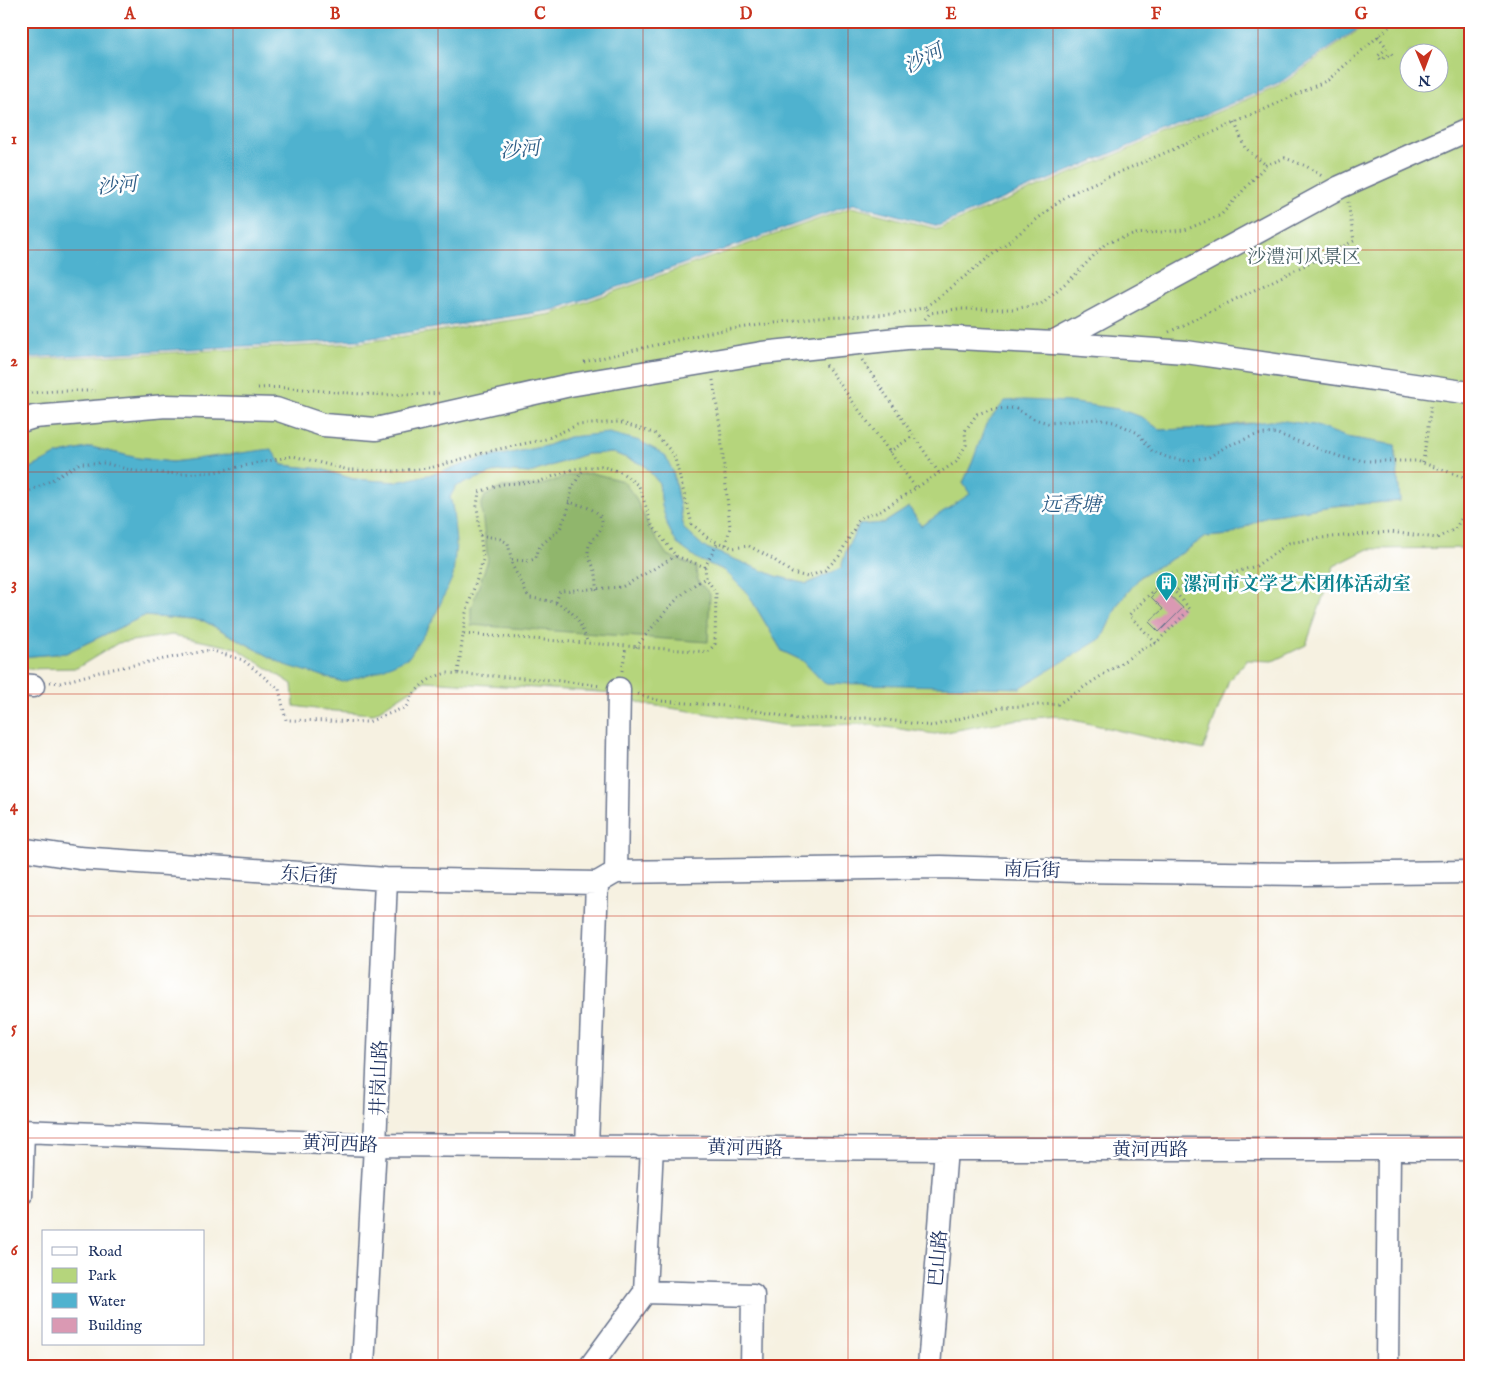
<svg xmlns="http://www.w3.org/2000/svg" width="1491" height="1388" viewBox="0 0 1491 1388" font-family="'IM FELL English','Noto Serif SC',serif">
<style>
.green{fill:#b5d57c;stroke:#68826d;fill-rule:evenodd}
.forest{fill:#90b66c;stroke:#567265}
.water{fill:#50b2cf;stroke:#367096}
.building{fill:#da99b3}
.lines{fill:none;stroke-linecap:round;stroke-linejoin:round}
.minor-casing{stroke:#68738c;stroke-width:25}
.path{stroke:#68738c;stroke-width:3;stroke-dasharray:1 4;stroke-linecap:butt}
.minor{stroke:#fff;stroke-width:22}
.grid{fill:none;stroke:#c8321e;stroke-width:1;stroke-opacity:0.55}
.labels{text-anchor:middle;stroke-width:5;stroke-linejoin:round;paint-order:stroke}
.park-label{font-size:19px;fill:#496167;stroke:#fff}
.culture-label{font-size:19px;font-weight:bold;fill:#0d838f;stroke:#fff;text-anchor:start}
.street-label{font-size:19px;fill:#1b2f5e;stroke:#fff}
.water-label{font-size:20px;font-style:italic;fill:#2e5d86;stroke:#fff}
.neatline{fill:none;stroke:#c8321e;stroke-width:2}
.grid-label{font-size:16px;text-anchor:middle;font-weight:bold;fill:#c8321e}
</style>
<rect width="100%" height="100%" fill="#fff"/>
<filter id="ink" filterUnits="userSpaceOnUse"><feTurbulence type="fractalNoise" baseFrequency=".02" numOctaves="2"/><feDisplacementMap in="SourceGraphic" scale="10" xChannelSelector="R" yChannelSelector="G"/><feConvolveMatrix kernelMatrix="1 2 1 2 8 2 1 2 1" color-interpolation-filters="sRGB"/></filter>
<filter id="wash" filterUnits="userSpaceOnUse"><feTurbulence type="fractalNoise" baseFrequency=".0096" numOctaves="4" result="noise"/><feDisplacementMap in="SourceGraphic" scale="20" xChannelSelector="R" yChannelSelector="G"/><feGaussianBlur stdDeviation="1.12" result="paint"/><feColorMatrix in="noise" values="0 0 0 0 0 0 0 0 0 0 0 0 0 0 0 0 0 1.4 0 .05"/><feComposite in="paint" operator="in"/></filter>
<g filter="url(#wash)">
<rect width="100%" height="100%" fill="#f6f1e1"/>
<path class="green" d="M 1371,21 L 1470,21 L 1470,548 L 1368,549 L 1334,566 L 1306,645 L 1273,661 L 1247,660 L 1229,680 L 1203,750 L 1056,716 L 1013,720 L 935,734 L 864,724 L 788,726 L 644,704 L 613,693 L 425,681 L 373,714 L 323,710 L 294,706 L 292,684 L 236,648 L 172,635 L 118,643 L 77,668 L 21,669 L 21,657 L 66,653 L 144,616 L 204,621 L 285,665 L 453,511 L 450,497 L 456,486 L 498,471 L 530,473 L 586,454 L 614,453 L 644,465 L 659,483 L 662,506 L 699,560 L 724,570 L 748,594 L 782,651 L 803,661 L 824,683 L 1102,638 L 1118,604 L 1141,576 L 1182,553 L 1205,537 L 1230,535 L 1267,516 L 1333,506 L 1400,501 L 1395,445 L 1346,437 L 1313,425 L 1244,423 L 1215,428 L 1160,430 L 1142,417 L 972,463 L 963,483 L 971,494 L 921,526 L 909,507 L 884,523 L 859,525 L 847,548 L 841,568 L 807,584 L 776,576 L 704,547 L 684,529 L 673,472 L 569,437 L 546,446 L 481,459 L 441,472 L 397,482 L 353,479 L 321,469 L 282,465 L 203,459 L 172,462 L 138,458 L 91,447 L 56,455 L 29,469 L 21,470 L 21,360 L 358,343 L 551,314 L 852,207 L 938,229 L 1279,86 ZM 1408,52 L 1438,52 L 1438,82 L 1408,82 Z"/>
<path class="forest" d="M 592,473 L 623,481 L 635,497 L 651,531 L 667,555 L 696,567 L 697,580 L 710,594 L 708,642 L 471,625 L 471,608 L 488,560 L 481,506 L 485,496 L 502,487 L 542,485 L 570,475 Z"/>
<path class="water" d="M 21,21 L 1369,21 L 1278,84 L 938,226 L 853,204 L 554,310 L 359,340 L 21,358 Z
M 1024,400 L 1068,402 L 1118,409 L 1142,417 L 1160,430 L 1215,428 L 1278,420 L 1313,425 L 1346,437 L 1395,445 L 1400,501 L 1333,506 L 1267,516 L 1230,535 L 1205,537 L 1182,553 L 1141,576 L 1118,604 L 1102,638 L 1020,688 L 824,683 L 803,661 L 782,651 L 748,594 L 724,570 L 699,560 L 677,544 L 668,527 L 662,506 L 659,483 L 644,465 L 614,453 L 586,454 L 530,473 L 498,471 L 456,486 L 450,497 L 453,511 L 456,543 L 453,576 L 433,620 L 409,657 L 376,672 L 343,682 L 285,665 L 204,621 L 144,616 L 66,653 L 21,657 L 21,470 L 29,469 L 56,455 L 91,447 L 138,458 L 172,462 L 271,449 L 282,465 L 321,469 L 353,479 L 397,482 L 441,472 L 481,459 L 546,446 L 569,437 L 609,433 L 640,441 L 665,455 L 673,472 L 684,529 L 704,547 L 776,576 L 807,584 L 841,568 L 847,548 L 859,525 L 884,523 L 909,507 L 921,526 L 970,494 L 963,483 L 972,463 L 986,424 L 1005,401 Z"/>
<g id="blocks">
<path class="building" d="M 1161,587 L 1183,608 L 1159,632 L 1149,622 L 1163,609 L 1151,597 Z"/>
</g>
</g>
<g filter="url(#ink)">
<use href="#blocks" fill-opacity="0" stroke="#68738c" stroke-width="1"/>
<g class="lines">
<defs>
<path id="minor" d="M 1053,343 L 1340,187 L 1470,129
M 21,421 L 34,417 L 166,406 L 276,409 L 323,425 L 376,429 L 570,385 L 762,353 L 907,338 L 939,337 L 1053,343 L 1186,352 L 1470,393
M 21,685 L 33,686
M 21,849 L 79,858 L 386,879 L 597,883
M 616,872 L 619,689
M 597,883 L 616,872 L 941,867 L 1077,871 L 1306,874 L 1470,872
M 21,1131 L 375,1145 L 946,1149 L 1470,1149
M 587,1146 L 597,883
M 21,1196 L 23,1131
M 645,1292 L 753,1295 L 752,1367
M 363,1367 L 375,1145 L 386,879
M 590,1367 L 645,1292 L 652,1146
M 929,1367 L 946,1149
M 1387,1367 L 1389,1150"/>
</defs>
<use href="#minor" class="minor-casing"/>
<path class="path" d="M 1378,36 L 1387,48 L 1378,56 L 1381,60 L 1391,53 L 1394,57
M 1235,123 L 1245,148 L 1266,165
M 926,307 L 1065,197 L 1080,189 L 1235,123 L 1328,80 L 1396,21
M 925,319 L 930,313 L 957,309 L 1013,309 L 1041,304 L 1075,275 L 1106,243 L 1136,234 L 1185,230 L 1221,215 L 1266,165 L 1285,158 L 1306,166 L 1322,176
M 1169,332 L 1354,241 L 1348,202
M 862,360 L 939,473
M 584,362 L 711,332 L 817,317 L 898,314 L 926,307 L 930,313
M 826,365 L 916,488
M 713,380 L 720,427 L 730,527 L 726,545
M 258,388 C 283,386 310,390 335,392 C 370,395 406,396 441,393
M 21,394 L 53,391 L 96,391
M 889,452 L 913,436
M 1423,462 L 1431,406
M 21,495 L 50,481 L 80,463 L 104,463 L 134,471 L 179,474 L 214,472 L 293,456 L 349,470 L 394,471 L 430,468 L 490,451 L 546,439 L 577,425 L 619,422 L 656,434 L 674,455 L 692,524 L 709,539 L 733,548 L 749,546 L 773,559 L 792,573 L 808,577 L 825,570 L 839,556 L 860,518 L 879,512 L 956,462 L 966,445 L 965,431 L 977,414 L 993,409 L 1015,408 L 1034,419 L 1048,423 L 1097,419 L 1114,422 L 1138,433 L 1152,451 L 1169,458 L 1187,461 L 1209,457 L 1227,446 L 1256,435 L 1275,433 L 1341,457 L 1366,461 L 1417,461 L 1470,479
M 568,502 C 580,505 608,510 601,528 C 597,538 588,540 588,552 C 587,558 591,561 593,566 C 597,574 597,582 597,590
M 480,535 L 500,539 L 508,543 L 513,567 L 523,585 L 526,593 L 530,598 C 566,602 576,609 588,644
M 512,560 L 528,561 L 535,559 L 540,546 L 560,529 L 568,510 L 572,488 L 584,468
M 556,602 L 560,591 L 622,587 L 676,556
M 464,634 L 708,652 L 715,644 L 716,593 L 706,578 L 705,567 L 718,542
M 1156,643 L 1129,615 L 1164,580 L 1175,592
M 636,647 C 657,623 676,593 706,578
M 622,671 L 626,647
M 458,673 L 466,613 L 483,560 L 477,506 L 479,492 L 502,484 L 538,482 L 573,469 L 601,466 L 621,472 L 639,486 L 652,525 L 676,556 L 705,567
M 50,682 L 60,683 L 103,671 L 210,650 L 243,660 L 279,689 L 286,720 L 368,722 L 406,707 C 416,688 426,678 447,673 L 553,680 L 602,686
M 638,694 L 661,701 L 738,707 L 797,719 L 872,718 L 932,726 L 1003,707 L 1058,704 L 1144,648 L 1156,643 L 1190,609 L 1175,592 L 1194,577 L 1208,573 L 1226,575 L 1256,566 L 1289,543 L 1321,538 L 1390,532 L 1437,538 L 1455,529 L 1470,504"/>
<use href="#minor" class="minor"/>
</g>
</g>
<path class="grid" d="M 233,21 L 233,1367M 438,21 L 438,1367M 643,21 L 643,1367M 848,21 L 848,1367M 1053,21 L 1053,1367M 1258,21 L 1258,1367M 21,250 L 1470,250M 21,472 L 1470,472M 21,694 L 1470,694M 21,916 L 1470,916M 21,1138 L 1470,1138"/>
<defs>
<symbol id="building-pin" viewBox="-11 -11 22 30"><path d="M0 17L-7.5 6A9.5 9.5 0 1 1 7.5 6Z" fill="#0f9aa8" stroke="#fff"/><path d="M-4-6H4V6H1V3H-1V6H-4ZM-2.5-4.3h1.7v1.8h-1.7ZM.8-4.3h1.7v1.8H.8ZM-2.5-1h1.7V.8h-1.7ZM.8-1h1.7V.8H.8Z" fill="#fff"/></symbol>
</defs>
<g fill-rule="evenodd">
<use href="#building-pin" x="1154" y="570" width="25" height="34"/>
</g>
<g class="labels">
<g class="park-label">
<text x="1304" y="263">沙澧河风景区</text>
</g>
<g class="culture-label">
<text x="1183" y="590">漯河市文学艺术团体活动室</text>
</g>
<g class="street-label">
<text transform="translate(1032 869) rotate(2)" y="7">南后街</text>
<text transform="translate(309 874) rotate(4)" y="7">东后街</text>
<text transform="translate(378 1078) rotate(-88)" y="7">井岗山路</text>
<text transform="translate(340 1143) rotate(2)" y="7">黄河西路</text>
<text transform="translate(745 1147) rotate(1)" y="7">黄河西路</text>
<text x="1150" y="1156">黄河西路</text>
<text transform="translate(937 1258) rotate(-85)" y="7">巴山路</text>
</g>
<g class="water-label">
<text transform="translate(923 58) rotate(-27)" y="7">沙河</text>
<text transform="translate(520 149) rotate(-5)" y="7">沙河</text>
<text transform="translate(117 185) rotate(-5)" y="7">沙河</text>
<text x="1071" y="511">远香塘</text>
</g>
</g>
<rect width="1491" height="1388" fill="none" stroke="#fff" stroke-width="55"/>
<rect x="42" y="1230" width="162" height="115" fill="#ffffff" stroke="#a4acbf"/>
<rect x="52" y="1247" width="25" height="8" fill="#ffffff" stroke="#a4acbf"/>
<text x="88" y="1256" font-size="15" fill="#1b2f5e">Road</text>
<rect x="52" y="1268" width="25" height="15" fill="#b5d57c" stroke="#a4acbf"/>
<text x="88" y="1280" font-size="15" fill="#1b2f5e">Park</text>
<rect x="52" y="1293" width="25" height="15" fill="#50b2cf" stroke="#a4acbf"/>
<text x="88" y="1306" font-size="15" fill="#1b2f5e">Water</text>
<rect x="52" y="1318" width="25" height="15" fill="#da99b3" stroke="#a4acbf"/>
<text x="88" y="1330" font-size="15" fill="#1b2f5e">Building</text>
<g transform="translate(1424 68) rotate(179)"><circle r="24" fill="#ffffff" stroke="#a4acbf"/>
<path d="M0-4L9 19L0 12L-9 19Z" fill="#c8321e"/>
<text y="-8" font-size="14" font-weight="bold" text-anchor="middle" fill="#1b2f5e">N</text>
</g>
<rect x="28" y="28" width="1436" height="1332" class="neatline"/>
<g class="grid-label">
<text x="130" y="19">A</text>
<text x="335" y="19">B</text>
<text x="540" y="19">C</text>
<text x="746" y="19">D</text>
<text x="951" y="19">E</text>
<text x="1156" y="19">F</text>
<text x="1361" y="19">G</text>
<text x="14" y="144">1</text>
<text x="14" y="366">2</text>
<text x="14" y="589">3</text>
<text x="14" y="811">4</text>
<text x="14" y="1033">5</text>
<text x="14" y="1255">6</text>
</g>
</svg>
